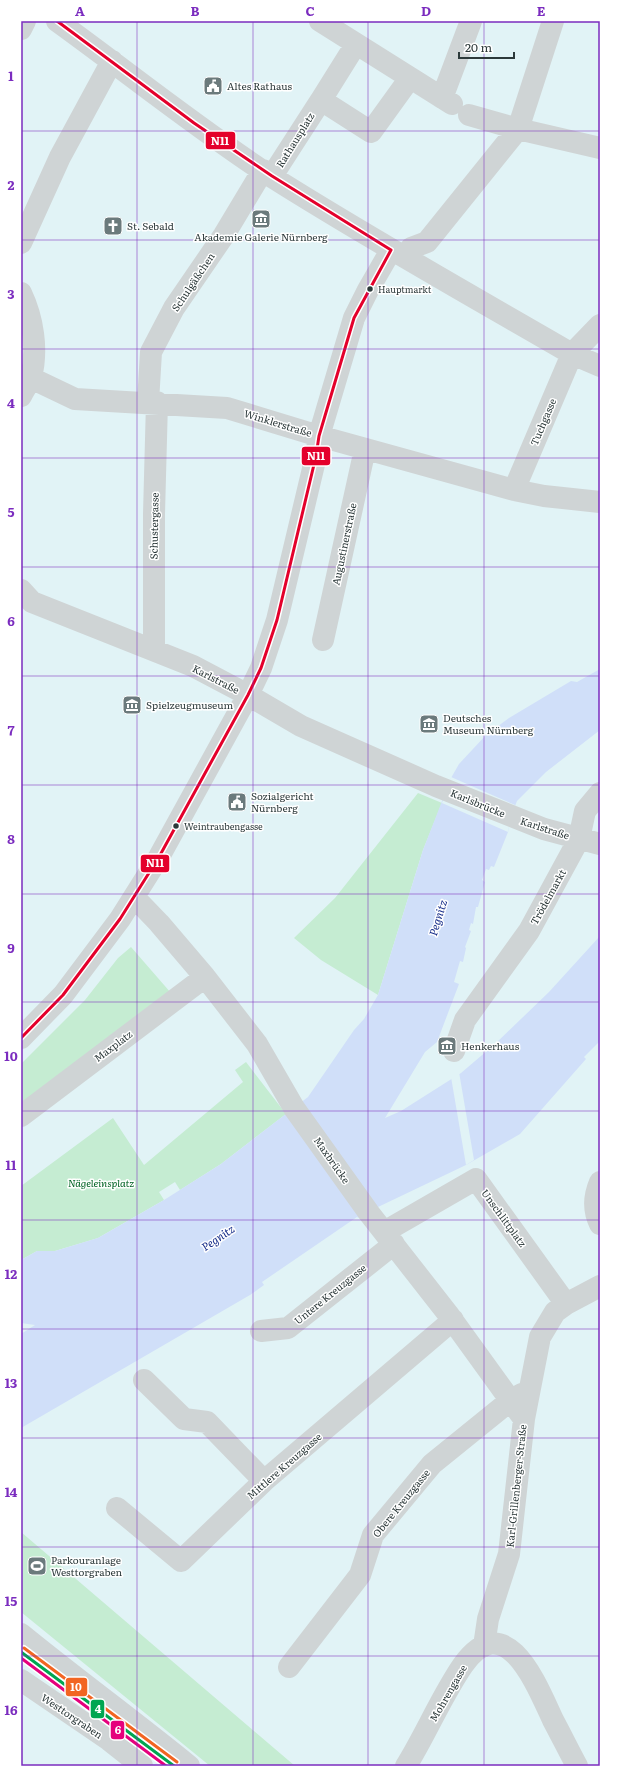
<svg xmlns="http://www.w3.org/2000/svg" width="621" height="1787" viewBox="0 0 621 1787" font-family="Literata,serif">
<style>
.green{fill:#c5ecd2}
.water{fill:#d0dff9}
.pier{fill:#e1f3f6}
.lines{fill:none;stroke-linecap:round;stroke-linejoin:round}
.minor{stroke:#cfd4d5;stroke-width:22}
.major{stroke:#cfd4d5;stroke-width:22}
.bus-1-casing{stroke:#fff;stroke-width:6}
.bus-1{stroke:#e4002b;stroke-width:3}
.tram-1-casing{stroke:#fff;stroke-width:6}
.tram-2-casing{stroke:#fff;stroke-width:6}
.tram-3-casing{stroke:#fff;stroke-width:6}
.tram-1{stroke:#00a651;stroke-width:3}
.tram-2{stroke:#e5007d;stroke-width:3}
.tram-3{stroke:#f26522;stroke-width:3}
.grid{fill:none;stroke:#7b2cbf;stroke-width:1;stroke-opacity:0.55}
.bus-dot{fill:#2c393a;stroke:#fff;stroke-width:1.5}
.labels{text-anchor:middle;stroke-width:3;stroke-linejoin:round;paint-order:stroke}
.bus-label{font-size:9px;fill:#2c393a;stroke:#fff;text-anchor:start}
.poi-label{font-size:10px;fill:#2c393a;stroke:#fff;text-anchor:start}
.street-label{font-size:10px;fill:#2c393a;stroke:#fff}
.park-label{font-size:10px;font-style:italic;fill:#016324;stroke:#fff}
.water-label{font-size:11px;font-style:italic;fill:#142b88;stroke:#fff}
.line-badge{stroke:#fff;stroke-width:1.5}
.badge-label{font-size:11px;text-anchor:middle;font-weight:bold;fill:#fff}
.neatline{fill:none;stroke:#7b2cbf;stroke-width:1.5}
.grid-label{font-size:13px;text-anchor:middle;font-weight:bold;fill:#7b2cbf}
</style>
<rect width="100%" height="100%" fill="#e1f3f6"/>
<path class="green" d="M 418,793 L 442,803 L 423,850 L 378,995 L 321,960 L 294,938 L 335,898 Z
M 131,947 L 171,993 L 21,1109 L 21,1064 L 85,1000 L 118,958 Z
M 246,1062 L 286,1114 L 221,1164 L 180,1190 L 175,1182 L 159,1192 L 164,1200 L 98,1238 L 55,1251 L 37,1251 L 21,1260 L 21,1186 L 113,1118 L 144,1165 L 243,1082 L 235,1070 Z
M 21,1532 L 295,1766 L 210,1766 L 21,1612 Z"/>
<path class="water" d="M 600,669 L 600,730 L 546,772 L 517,801 L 511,816 L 508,832 L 494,867 L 491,866 L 489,870 L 486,869 L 482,880 L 485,882 L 478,907 L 476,907 L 473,924 L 471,923 L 469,930 L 471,931 L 465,947 L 466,948 L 463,962 L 460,961 L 454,982 L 459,984 L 437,1042 L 425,1052 L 385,1118 L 401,1111 L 461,1073 L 495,1044 L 549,992 L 600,936 L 600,1041 L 584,1057 L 586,1059 L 520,1134 L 466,1165 L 378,1207 L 361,1219 L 357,1217 L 262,1282 L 264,1285 L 250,1295 L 21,1428 L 21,1334 L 35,1325 L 21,1323 L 21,1260 L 37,1251 L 55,1251 L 98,1238 L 164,1200 L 221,1164 L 308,1097 L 354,1030 L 364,1019 L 378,995 L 423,850 L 451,778 L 459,764 L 486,735 L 509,718 L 571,681 L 577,682 Z"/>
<path class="pier" d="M 451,777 L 515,805 L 511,816 L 508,832 L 442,803 Z
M 459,1072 L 474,1160 L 466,1165 L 451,1077 Z"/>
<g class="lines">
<path class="minor" d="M 57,21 C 129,73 198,129 272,177 C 370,239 472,296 572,354 L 600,366
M 320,21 L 452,104
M 21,29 L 25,21
M 442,98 L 471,21
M 321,100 L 356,44
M 469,115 L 518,129 L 600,148
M 272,176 L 321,100 L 371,132 L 410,78
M 21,243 L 60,157 L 112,61
M 406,258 L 411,248 L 427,242 L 518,129 L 553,21
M 21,293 C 33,318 38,350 31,377 C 29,383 24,390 21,396
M 31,378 L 75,399 L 227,408 L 319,436 L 514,490 L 544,496 L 600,502
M 148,402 L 151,352 L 174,308 L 224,235 L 263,170
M 514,490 L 572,354 L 600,325
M 21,590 L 32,602 L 193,666 L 248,695 L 301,726 L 436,786 L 544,829 L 600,844
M 323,640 L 365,449
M 154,650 L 154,514 L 157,402
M 134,897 L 159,923 L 205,977 L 257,1044 L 294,1108 L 369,1213 L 448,1314 L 524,1419
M 21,1038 L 63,995 L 120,919 L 159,857 L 248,695 L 261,668 L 277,620 L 316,456 L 319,436 L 354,318 L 368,290 L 391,250
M 454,1051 L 465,1020 L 529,931 L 579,839 L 585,811 L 600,793
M 21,1116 L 205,977
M 600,1182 C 594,1196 593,1210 600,1224
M 384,1232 L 476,1179 L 566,1304
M 261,1331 L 288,1328 L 394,1244
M 144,1380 L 184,1419 L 207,1422 L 264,1481
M 117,1508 L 181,1561 L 264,1481 L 453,1320
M 484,1646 L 488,1619 L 509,1554 L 524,1419 L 540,1337 L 555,1312 L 566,1304 L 600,1286
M 289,1667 L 360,1575 L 373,1535 L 432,1464 L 511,1400 L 522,1394
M 406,1766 C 426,1734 441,1697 463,1665 C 506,1605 537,1686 553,1720 C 561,1735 569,1751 577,1766"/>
<path class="major" d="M 21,1634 C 76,1679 134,1721 189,1766
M 21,1680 L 109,1740 L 142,1766"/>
<defs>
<path id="bus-1" d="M 57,21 L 194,123 L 272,176 L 391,250
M 21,1038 L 63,995 L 120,919 L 159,857 L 248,695 L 261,668 L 277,620 L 316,456 L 319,436 L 354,318 L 391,250"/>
</defs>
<use href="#bus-1" class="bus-1-casing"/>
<use href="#bus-1" class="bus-1"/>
<defs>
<path id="tram-1" d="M 21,1652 L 174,1766"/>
<path id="tram-2" d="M 21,1658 L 166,1766"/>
<path id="tram-3" d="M 24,1648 L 177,1762"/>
</defs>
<use href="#tram-1" class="tram-1-casing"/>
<use href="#tram-2" class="tram-2-casing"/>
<use href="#tram-3" class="tram-3-casing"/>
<use href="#tram-1" class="tram-1"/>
<use href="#tram-2" class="tram-2"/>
<use href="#tram-3" class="tram-3"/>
</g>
<path class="grid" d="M 137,21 L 137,1766M 253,21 L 253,1766M 368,21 L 368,1766M 484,21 L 484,1766M 21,131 L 600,131M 21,240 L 600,240M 21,349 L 600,349M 21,458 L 600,458M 21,567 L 600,567M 21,676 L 600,676M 21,785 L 600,785M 21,894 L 600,894M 21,1002 L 600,1002M 21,1111 L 600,1111M 21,1220 L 600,1220M 21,1329 L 600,1329M 21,1438 L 600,1438M 21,1547 L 600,1547M 21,1656 L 600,1656"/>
<defs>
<symbol id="civic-square" viewBox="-11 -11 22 22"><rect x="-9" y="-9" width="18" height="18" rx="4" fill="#6b7a7c" stroke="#fff"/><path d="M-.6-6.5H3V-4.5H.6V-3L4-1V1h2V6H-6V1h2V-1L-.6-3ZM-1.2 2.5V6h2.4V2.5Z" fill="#fff"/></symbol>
<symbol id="museum-square" viewBox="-11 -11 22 22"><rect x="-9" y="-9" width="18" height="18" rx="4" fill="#6b7a7c" stroke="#fff"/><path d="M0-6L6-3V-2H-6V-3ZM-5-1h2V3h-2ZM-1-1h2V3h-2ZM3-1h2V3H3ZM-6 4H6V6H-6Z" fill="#fff"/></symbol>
<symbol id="church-square" viewBox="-11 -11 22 22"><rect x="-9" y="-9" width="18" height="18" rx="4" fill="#6b7a7c" stroke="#fff"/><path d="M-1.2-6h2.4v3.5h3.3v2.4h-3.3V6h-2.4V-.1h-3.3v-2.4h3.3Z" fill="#fff"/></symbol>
<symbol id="stadium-square" viewBox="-11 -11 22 22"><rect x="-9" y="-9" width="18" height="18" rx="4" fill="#6b7a7c" stroke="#fff"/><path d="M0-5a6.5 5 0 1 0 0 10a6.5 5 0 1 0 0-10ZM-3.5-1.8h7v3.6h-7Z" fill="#fff"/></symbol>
</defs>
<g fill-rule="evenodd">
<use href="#civic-square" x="202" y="75" width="22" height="22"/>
<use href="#museum-square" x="250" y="208" width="22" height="22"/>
<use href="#church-square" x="102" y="215" width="22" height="22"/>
<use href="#museum-square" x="121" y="694" width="22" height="22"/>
<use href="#museum-square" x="418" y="713" width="22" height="22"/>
<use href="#civic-square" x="226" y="791" width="22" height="22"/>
<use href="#museum-square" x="436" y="1035" width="22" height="22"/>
<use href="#stadium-square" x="26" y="1555" width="22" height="22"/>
</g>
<g class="bus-dot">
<circle cx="370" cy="289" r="3.5"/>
<circle cx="176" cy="826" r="3.5"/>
</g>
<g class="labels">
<g class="bus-label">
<text x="378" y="293">Hauptmarkt</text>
<text x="184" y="830">Weintraubengasse</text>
</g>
<g class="poi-label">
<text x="227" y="90">Altes Rathaus</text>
<text x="127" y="230">St. Sebald</text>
<text x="261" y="241" text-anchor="middle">Akademie Galerie Nürnberg</text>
<text x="146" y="709">Spielzeugmuseum</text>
<text x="443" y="722">Deutsches<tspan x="443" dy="12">Museum Nürnberg</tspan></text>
<text x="251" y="800">Sozialgericht<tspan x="251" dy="12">Nürnberg</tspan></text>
<text x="461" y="1050">Henkerhaus</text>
<text x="51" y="1564">Parkouranlage<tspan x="51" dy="12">Westtorgraben</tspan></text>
</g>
<g class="street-label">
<text transform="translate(295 140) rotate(-58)" y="4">Rathausplatz</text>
<text transform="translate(193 282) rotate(-56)" y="4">Schulgäßchen</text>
<text transform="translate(543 422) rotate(-67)" y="4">Tuchgasse</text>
<text transform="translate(278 423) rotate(17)" y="4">Winklerstraße</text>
<text transform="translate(154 526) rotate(-89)" y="4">Schustergasse</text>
<text transform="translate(344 544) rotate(-78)" y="4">Augustinerstraße</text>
<text transform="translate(216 679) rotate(27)" y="4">Karlstraße</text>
<text transform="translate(478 803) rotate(22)" y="4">Karlsbrücke</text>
<text transform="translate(545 828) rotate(18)" y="4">Karlstraße</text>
<text transform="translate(548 897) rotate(-61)" y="4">Trödelmarkt</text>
<text transform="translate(113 1046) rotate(-37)" y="4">Maxplatz</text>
<text transform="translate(332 1160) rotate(55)" y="4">Maxbrücke</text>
<text transform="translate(504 1218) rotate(54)" y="4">Unschlittplatz</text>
<text transform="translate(330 1294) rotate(-39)" y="4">Untere Kreuzgasse</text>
<text transform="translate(284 1466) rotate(-41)" y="4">Mittlere Kreuzgasse</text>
<text transform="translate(516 1486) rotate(-84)" y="4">Karl-Grillenberger-Straße</text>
<text transform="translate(401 1503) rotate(-51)" y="4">Obere Kreuzgasse</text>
<text transform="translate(448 1693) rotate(-60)" y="4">Mohrengasse</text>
<text transform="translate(72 1716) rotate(34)" y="4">Westtorgraben</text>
</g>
<g class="park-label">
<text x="101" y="1187">Nägeleinsplatz</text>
</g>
<g class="water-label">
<text transform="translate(438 918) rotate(-73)" y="4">Pegnitz</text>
<text transform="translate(218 1238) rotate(-34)" y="4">Pegnitz</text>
</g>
</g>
<g class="line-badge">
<rect x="205" y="131" width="31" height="19" rx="4" fill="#e4002b"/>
<rect x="301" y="446" width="30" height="20" rx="4" fill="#e4002b"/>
<rect x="140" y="854" width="30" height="19" rx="4" fill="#e4002b"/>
<rect x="65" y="1677" width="23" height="20" rx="4" fill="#f26522"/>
<rect x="90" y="1699" width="15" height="20" rx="4" fill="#00a651"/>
<rect x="110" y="1720" width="15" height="20" rx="4" fill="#e5007d"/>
</g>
<g class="badge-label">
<text x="220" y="145">N11</text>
<text x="316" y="460">N11</text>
<text x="155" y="867">N11</text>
<text x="76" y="1691">10</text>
<text x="98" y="1713">4</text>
<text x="118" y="1734">6</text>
</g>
<rect width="621" height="1787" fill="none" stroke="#ffffff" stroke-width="44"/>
<path d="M459 52v6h55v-6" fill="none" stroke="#2c393a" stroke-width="2"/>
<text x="465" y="52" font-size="12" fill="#2c393a" stroke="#ffffff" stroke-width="3" paint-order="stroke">20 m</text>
<rect x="22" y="22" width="577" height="1743" class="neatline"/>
<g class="grid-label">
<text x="80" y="16">A</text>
<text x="195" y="16">B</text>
<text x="310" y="16">C</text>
<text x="426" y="16">D</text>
<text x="541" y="16">E</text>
<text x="11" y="81">1</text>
<text x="11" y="190">2</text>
<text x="11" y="299">3</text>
<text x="11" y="408">4</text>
<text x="11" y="517">5</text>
<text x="11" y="626">6</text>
<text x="11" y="735">7</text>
<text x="11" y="844">8</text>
<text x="11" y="953">9</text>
<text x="11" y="1061">10</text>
<text x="11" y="1170">11</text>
<text x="11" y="1279">12</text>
<text x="11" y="1388">13</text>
<text x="11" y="1497">14</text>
<text x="11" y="1606">15</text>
<text x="11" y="1715">16</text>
</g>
</svg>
